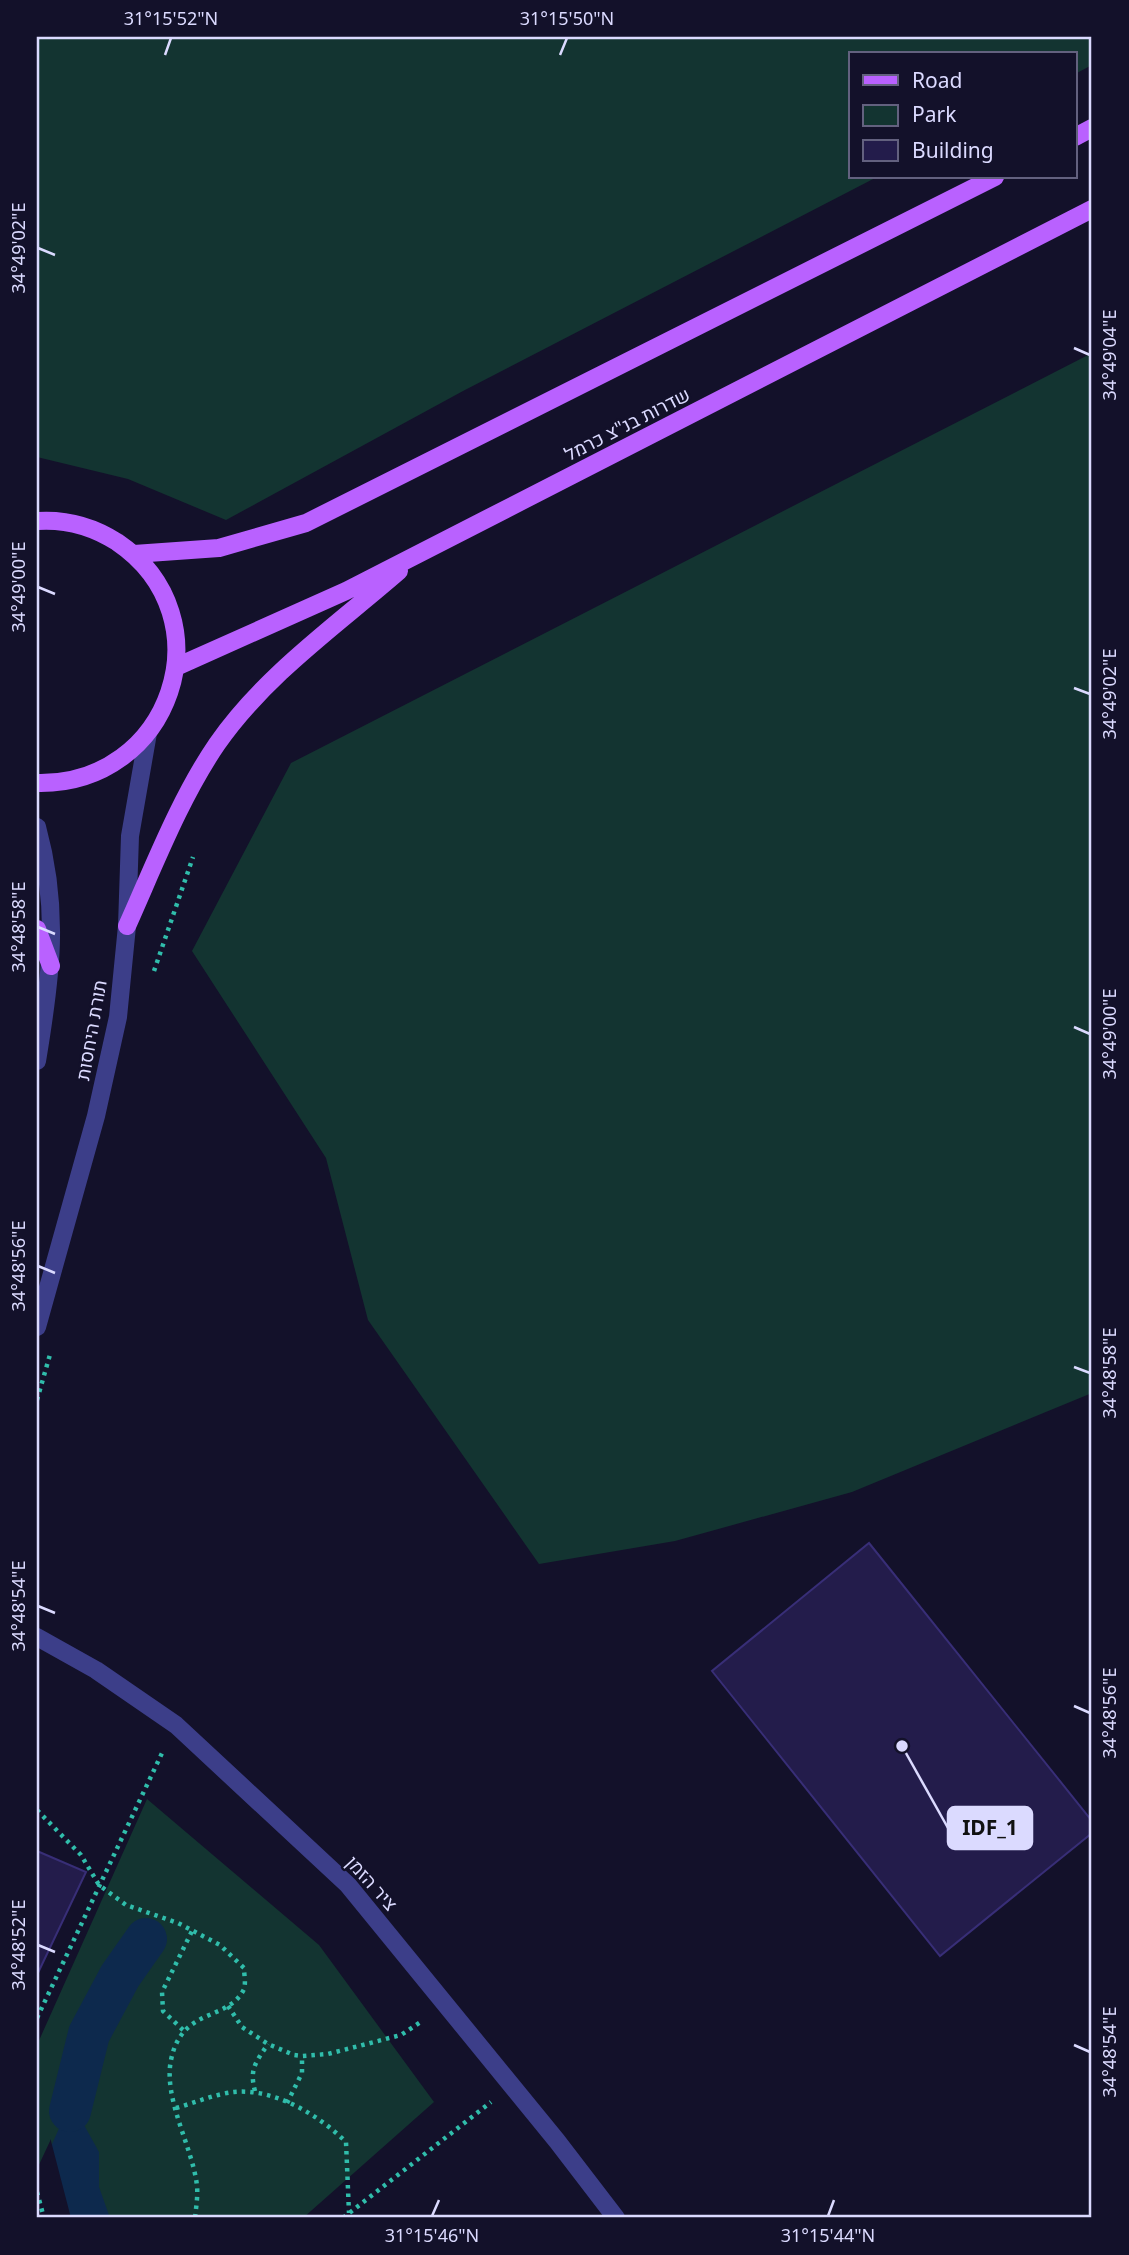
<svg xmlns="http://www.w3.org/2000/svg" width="1129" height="2255" viewBox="0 0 1129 2255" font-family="'Noto Sans',Heebo,sans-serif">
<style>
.green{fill:#133431}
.water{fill:#0d294d}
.pier{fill:#13112a}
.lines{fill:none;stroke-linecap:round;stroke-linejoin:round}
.canal{stroke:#0d294d;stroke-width:42}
.building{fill:#231c4b;stroke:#382e77;stroke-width:2}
.path{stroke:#30bdab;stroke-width:4.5;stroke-dasharray:3.5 5;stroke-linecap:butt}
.minor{stroke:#3c3e89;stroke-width:18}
.tertiary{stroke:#3c3e89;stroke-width:18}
.primary{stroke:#b961ff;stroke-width:18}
.ticks{fill:none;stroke:#dbdaff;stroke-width:2.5}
.labels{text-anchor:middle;stroke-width:5;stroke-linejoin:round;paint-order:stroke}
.street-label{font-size:19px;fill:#dbdaff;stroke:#13112a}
.leader{fill:none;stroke:#dbdaff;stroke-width:2.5}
.callout-dot{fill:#dbdaff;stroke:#13112a;stroke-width:2.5}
.callout{fill:#dbdaff;stroke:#dbdaff;stroke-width:2.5}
.callout-label{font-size:21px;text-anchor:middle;font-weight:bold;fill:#111}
.neatline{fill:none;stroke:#dbdaff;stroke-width:2.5}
.ticks-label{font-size:18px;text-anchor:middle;fill:#dbdaff}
</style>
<rect width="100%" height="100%" fill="#13112a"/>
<path class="green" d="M 37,37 L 1092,37 L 1092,65 L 1075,74 L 1075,54 L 851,54 L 851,177 L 877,177 L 463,391 L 226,520 L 128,479 L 37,457 Z
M 1092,353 L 1092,1393 L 852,1492 L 675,1541 L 539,1564 L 368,1320 L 326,1158 L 192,951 L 291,763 Z
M 147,1799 L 319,1945 L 434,2102 L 303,2218 L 37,2218 L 37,2045 Z"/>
<path class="water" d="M 73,2105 L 99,2152 L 99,2187 L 110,2218 L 37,2218 L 37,2178 L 61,2124 Z"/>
<path class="pier" d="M 51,2139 L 51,2141 L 71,2218 L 37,2218 L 37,2169 Z"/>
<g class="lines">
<path class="canal" d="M 70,2111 L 89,2034 L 120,1976 L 146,1939"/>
</g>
<path class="building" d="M 869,1543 L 1092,1821 L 1092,1833 L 940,1956 L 712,1671 Z
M 37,1851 L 86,1872 L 37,1975 Z"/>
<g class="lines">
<path class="path" d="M 154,971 L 193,857
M 37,1400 L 51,1351
M 37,1810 L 81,1855 L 99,1885 L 126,1905 L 178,1923 L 220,1945 L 244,1968 C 244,1974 246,1983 244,1989 C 228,2022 182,2006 171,2060 C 163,2099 193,2148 197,2186 C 198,2196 196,2208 195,2218
M 228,2006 L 242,2027 L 268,2044 L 294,2055 L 302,2056 L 328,2054 L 401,2035 L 422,2021
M 37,2018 L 163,1751
M 183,2030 L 163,2011 L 162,1992 L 192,1931
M 255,2091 C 249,2069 256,2062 268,2044
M 287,2103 L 302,2073 L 302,2056
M 176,2108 C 194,2103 215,2094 234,2092 C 274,2088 319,2115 346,2142 L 349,2213
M 37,2192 L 44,2218
M 343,2218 L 491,2102"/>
<path class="minor" d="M 37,1637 L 96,1670 L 176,1725 L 348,1885 L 557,2141 L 616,2218"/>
<path class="tertiary" d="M 37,827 C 60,911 51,977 37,1061
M 37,1327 L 96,1116 L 118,1017 L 127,926 L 130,836 L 148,733"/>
<path class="primary" d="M 1075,137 L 1092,128
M 37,521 C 66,519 92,526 117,542 C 229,618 171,786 37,783
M 134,554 L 219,548 L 306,523 L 995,177
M 176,667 L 346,591 L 1092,209
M 127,926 C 154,866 180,798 217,744 C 265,675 337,625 399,571
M 37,929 L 51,966"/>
</g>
<path class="ticks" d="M 165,55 L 171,38M 560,55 L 567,38M 38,248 L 55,255M 1074,348 L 1090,355M 38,587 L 55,594M 1074,688 L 1090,694M 38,927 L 55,934M 1074,1027 L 1090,1034M 38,1266 L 55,1273M 1074,1367 L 1090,1373M 38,1606 L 55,1613M 1074,1706 L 1090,1713M 38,1945 L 55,1952M 1074,2045 L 1090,2052M 432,2216 L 439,2200M 828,2216 L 834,2200"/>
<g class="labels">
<g class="street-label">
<text transform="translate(627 424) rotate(-27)" y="7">שדרות בנ"צ כרמל</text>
<text transform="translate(91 1030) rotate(-80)" y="7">תורת היחסות</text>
<text transform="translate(372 1883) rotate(48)" y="7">ציר הזמן</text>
</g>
</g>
<path class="leader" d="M902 1746L948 1828"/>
<circle class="callout-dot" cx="902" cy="1746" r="7"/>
<rect class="callout" x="948" y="1807" width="84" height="42" rx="7"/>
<g class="callout-label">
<text x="990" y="1835">IDF_1</text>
</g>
<rect width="1129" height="2255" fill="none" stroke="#13112a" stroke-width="77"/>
<rect x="849" y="52" width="228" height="126" fill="#13112a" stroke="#63617f" stroke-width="2"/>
<rect x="863" y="75" width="35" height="10" fill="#b961ff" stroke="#63617f" stroke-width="2"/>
<text x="912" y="88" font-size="21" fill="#dbdaff">Road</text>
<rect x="863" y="105" width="35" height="21" fill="#133431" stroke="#63617f" stroke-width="2"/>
<text x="912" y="122" font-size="21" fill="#dbdaff">Park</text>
<rect x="863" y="140" width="35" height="21" fill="#231c4b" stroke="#63617f" stroke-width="2"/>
<text x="912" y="158" font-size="21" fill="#dbdaff">Building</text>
<rect x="38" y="38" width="1052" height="2178" class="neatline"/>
<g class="ticks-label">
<text x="171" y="25">31°15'52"N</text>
<text x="567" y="25">31°15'50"N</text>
<text transform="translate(19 248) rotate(-90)" y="6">34°49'02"E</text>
<text transform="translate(1110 355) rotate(-90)" y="6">34°49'04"E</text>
<text transform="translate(19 587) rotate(-90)" y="6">34°49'00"E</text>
<text transform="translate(1110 694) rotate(-90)" y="6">34°49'02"E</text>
<text transform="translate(19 927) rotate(-90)" y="6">34°48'58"E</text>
<text transform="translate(1110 1034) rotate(-90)" y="6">34°49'00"E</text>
<text transform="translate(19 1266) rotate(-90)" y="6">34°48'56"E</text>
<text transform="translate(1110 1373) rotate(-90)" y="6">34°48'58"E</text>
<text transform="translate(19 1606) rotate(-90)" y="6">34°48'54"E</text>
<text transform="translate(1110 1713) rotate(-90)" y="6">34°48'56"E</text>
<text transform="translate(19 1945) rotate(-90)" y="6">34°48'52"E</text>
<text transform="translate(1110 2052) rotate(-90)" y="6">34°48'54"E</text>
<text x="432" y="2242">31°15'46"N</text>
<text x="828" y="2242">31°15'44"N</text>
</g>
</svg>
